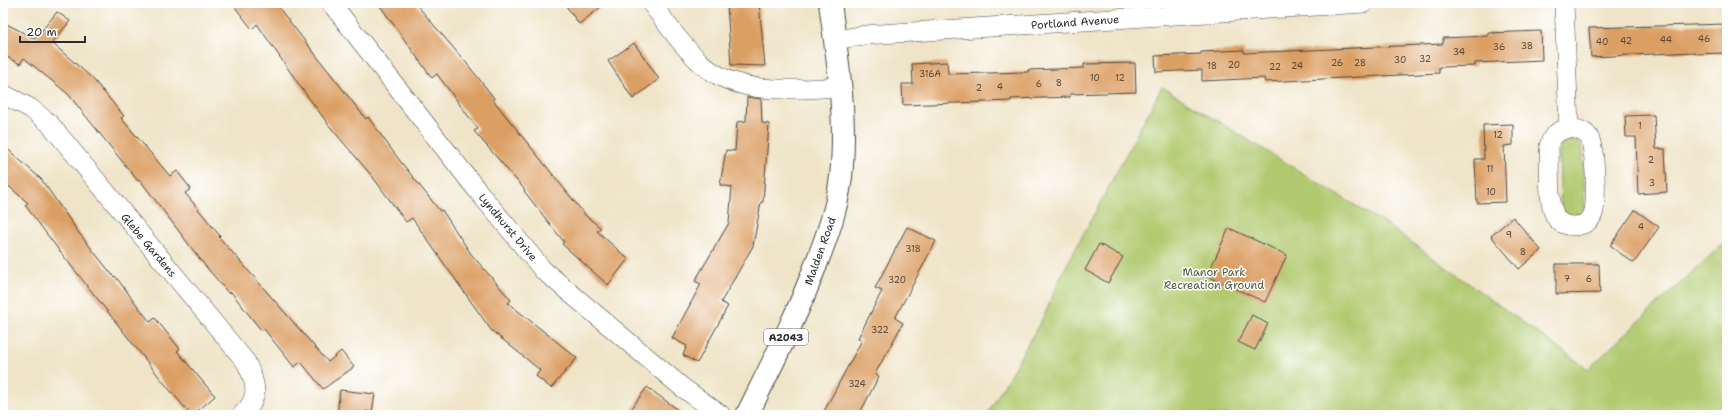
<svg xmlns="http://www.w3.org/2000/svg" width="1730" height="418" viewBox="0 0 1730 418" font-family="'Shantell Sans',sans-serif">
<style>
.green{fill:#b1ca6f;stroke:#6e7a4d}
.building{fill:#db9f64}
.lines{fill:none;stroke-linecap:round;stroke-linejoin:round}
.street-casing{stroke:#484742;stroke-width:20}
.primary-casing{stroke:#484742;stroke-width:24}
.street{stroke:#fff;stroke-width:19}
.primary{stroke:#fff;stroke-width:22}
.labels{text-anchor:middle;stroke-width:3;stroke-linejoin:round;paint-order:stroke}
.number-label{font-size:9px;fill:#574839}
.shield{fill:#fff;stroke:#6b6b6b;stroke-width:1}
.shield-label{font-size:10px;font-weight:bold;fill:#2b2b2b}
.street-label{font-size:11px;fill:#2b2b2b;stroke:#fff}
.park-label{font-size:11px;fill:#535b3f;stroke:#fff}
</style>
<rect width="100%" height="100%" fill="#fff"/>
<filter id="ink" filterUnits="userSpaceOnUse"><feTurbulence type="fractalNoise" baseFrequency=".025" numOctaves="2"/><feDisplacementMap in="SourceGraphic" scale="8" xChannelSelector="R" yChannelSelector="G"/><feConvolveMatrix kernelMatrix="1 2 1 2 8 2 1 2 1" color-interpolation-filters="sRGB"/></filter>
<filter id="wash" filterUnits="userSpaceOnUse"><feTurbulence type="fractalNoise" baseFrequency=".012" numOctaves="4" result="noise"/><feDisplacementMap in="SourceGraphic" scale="16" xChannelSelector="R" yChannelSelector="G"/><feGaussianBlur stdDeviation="0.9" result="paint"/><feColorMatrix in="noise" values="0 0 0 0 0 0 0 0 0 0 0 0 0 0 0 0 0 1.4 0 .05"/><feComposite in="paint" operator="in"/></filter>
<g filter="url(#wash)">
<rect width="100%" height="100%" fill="#efe4c7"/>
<path class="green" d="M 1162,87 L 1387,225 L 1588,369 L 1727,240 L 1727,415 L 987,415 L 1045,314 L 1061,276 Z
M 1567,139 C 1576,138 1581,142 1583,151 L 1585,210 L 1577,218 L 1571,218 L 1563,212 L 1561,207 L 1559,152 L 1562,143 Z"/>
<g id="blocks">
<path class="building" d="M 232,3 L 275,3 L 366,119 L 368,117 L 397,157 L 440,211 L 442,210 L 471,254 L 511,300 L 508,303 L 577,358 L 551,388 L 536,376 L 540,370 L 491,330 L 412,218 L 406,222 L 372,176 L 331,128 L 300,86 L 257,24 L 252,29 Z
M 378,3 L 415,3 L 468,65 L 494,98 L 493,100 L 586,216 L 601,228 L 597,231 L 628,259 L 608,285 L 562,244 L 564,242 L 524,191 L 525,190 L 474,131 L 478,129 L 437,74 L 432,78 Z
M 564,3 L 606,3 L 579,24 Z
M 727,3 L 759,3 L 765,66 L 731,65 Z
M 57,12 L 70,21 L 52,43 L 92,78 L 124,116 L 121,118 L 170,176 L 177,171 L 191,189 L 185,193 L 220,236 L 219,237 L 328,362 L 341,351 L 354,367 L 323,389 L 301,362 L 294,367 L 264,329 L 261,330 L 231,292 L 229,294 L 203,263 L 140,180 L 138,181 L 68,94 L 24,58 L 20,64 L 3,55 L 3,22 L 35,39 Z
M 1727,24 L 1727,53 L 1695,54 L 1695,52 L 1591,57 L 1589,28 Z
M 1541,31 L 1542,60 L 1475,63 L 1475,66 L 1439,67 L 1439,73 L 1265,82 L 1264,78 L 1202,81 L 1202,70 L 1156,72 L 1155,56 L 1201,54 L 1201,52 L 1244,50 L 1244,53 L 1443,44 L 1443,38 L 1488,36 L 1488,33 Z
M 634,43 L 659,79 L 633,99 L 608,61 Z
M 947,62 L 948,74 L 1028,72 L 1028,70 L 1084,68 L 1084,64 L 1135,63 L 1136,92 L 1070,94 L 1070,97 L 1011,99 L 1011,101 L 903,105 L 902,84 L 913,84 L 912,64 Z
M 747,97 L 761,99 L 762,123 L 769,124 L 763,202 L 761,202 L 753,246 L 721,302 L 728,306 L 697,363 L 683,355 L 687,346 L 672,338 L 701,284 L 695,281 L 729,223 L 732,187 L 720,185 L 726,150 L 735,151 L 737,122 L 746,121 Z
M 1654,115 L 1656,149 L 1665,149 L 1667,192 L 1638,194 L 1636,137 L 1626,137 L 1625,116 Z
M 1513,124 L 1513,145 L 1504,146 L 1506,202 L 1477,203 L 1475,159 L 1484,159 L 1483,125 Z
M 3,145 L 41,179 L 79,233 L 114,277 L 115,276 L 150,322 L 155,318 L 180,349 L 177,351 L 215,396 L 193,415 L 191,415 L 164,383 L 58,249 L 25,205 L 28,203 L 3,181 Z
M 1635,210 L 1659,227 L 1634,263 L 1610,246 Z
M 1513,217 L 1541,250 L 1519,269 L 1491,236 Z
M 907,227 L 936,241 L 895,318 L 903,323 L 875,374 L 879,376 L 859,415 L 822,415 L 862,340 L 858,338 L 882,291 L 875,288 Z
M 1229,228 L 1287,255 L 1265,302 L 1207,276 Z
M 1099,244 L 1123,257 L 1108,283 L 1085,270 Z
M 1556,264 L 1599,264 L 1600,293 L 1556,294 Z
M 1252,315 L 1268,324 L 1255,350 L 1238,342 Z
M 647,387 L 685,415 L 627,415 Z
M 340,390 L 375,394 L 372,412 L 366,411 L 365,415 L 337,415 Z"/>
</g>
</g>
<g filter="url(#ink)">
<use href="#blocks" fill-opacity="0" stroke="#484742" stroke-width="1"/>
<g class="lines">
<defs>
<path id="street" d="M 331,3 L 477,190 L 543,270 L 683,388 L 721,415
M 651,3 C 667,24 682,46 702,64 C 739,97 794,89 840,87
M 1564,3 L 1569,128
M 835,40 L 865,35 L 1364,3
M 3,94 L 30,108 L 49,123 L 246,362 C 256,383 261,397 242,415
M 1569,128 C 1576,129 1584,130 1588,136 C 1596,145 1597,203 1593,214 C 1588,229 1562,230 1555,216 C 1547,199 1550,166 1549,146 C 1552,135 1557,131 1569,128 Z"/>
<path id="primary" d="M 747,415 C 771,366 796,318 815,267 C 828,234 840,201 842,165 C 846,111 837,56 830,3"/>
</defs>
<use href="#street" class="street-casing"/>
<use href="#primary" class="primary-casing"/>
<use href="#street" class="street"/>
<use href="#primary" class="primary"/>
</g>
</g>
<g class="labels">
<g class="number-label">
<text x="1704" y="42">46</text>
<text x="1666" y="43">44</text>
<text x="1626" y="44">42</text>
<text x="1602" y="45">40</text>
<text x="1527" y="49">38</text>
<text x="1499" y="50">36</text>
<text x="1459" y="55">34</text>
<text x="1425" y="62">32</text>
<text x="1400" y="63">30</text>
<text x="1337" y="66">26</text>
<text x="1360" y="66">28</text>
<text x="1234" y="68">20</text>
<text x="1212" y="69">18</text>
<text x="1297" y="69">24</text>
<text x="1275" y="70">22</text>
<text x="930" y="77">316A</text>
<text x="1095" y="81">10</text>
<text x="1120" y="81">12</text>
<text x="1059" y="86">8</text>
<text x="1039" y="87">6</text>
<text x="1000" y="90">4</text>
<text x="979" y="91">2</text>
<text x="1640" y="129">1</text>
<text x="1498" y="138">12</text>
<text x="1651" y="163">2</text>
<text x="1490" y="172">11</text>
<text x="1652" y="186">3</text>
<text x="1491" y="195">10</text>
<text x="1641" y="230">4</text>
<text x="1509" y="238">9</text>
<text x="913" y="252">318</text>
<text x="1523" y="255">8</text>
<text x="1567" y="282">7</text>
<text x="1589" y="282">6</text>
<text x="897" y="283">320</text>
<text x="880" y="333">322</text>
<text x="857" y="387">324</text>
</g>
<rect class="shield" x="764" y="329" width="44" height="16" rx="3"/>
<g class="shield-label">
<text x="786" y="341">A2043</text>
</g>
<g class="street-label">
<text transform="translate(1075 22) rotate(-4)" y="4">Portland Avenue</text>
<text transform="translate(508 227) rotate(50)" y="4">Lyndhurst Drive</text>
<text transform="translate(149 245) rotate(50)" y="4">Glebe Gardens</text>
<text transform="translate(820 251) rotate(-70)" y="4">Malden Road</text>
</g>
<g class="park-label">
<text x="1214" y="276">Manor Park<tspan x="1214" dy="13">Recreation Ground</tspan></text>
</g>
</g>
<rect width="1730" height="418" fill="none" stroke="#fff" stroke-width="16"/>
<path d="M20 36v6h65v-6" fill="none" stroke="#2b2b2b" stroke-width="2"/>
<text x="26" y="36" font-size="12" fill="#2b2b2b" stroke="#ffffff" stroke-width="3" paint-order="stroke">20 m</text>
</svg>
